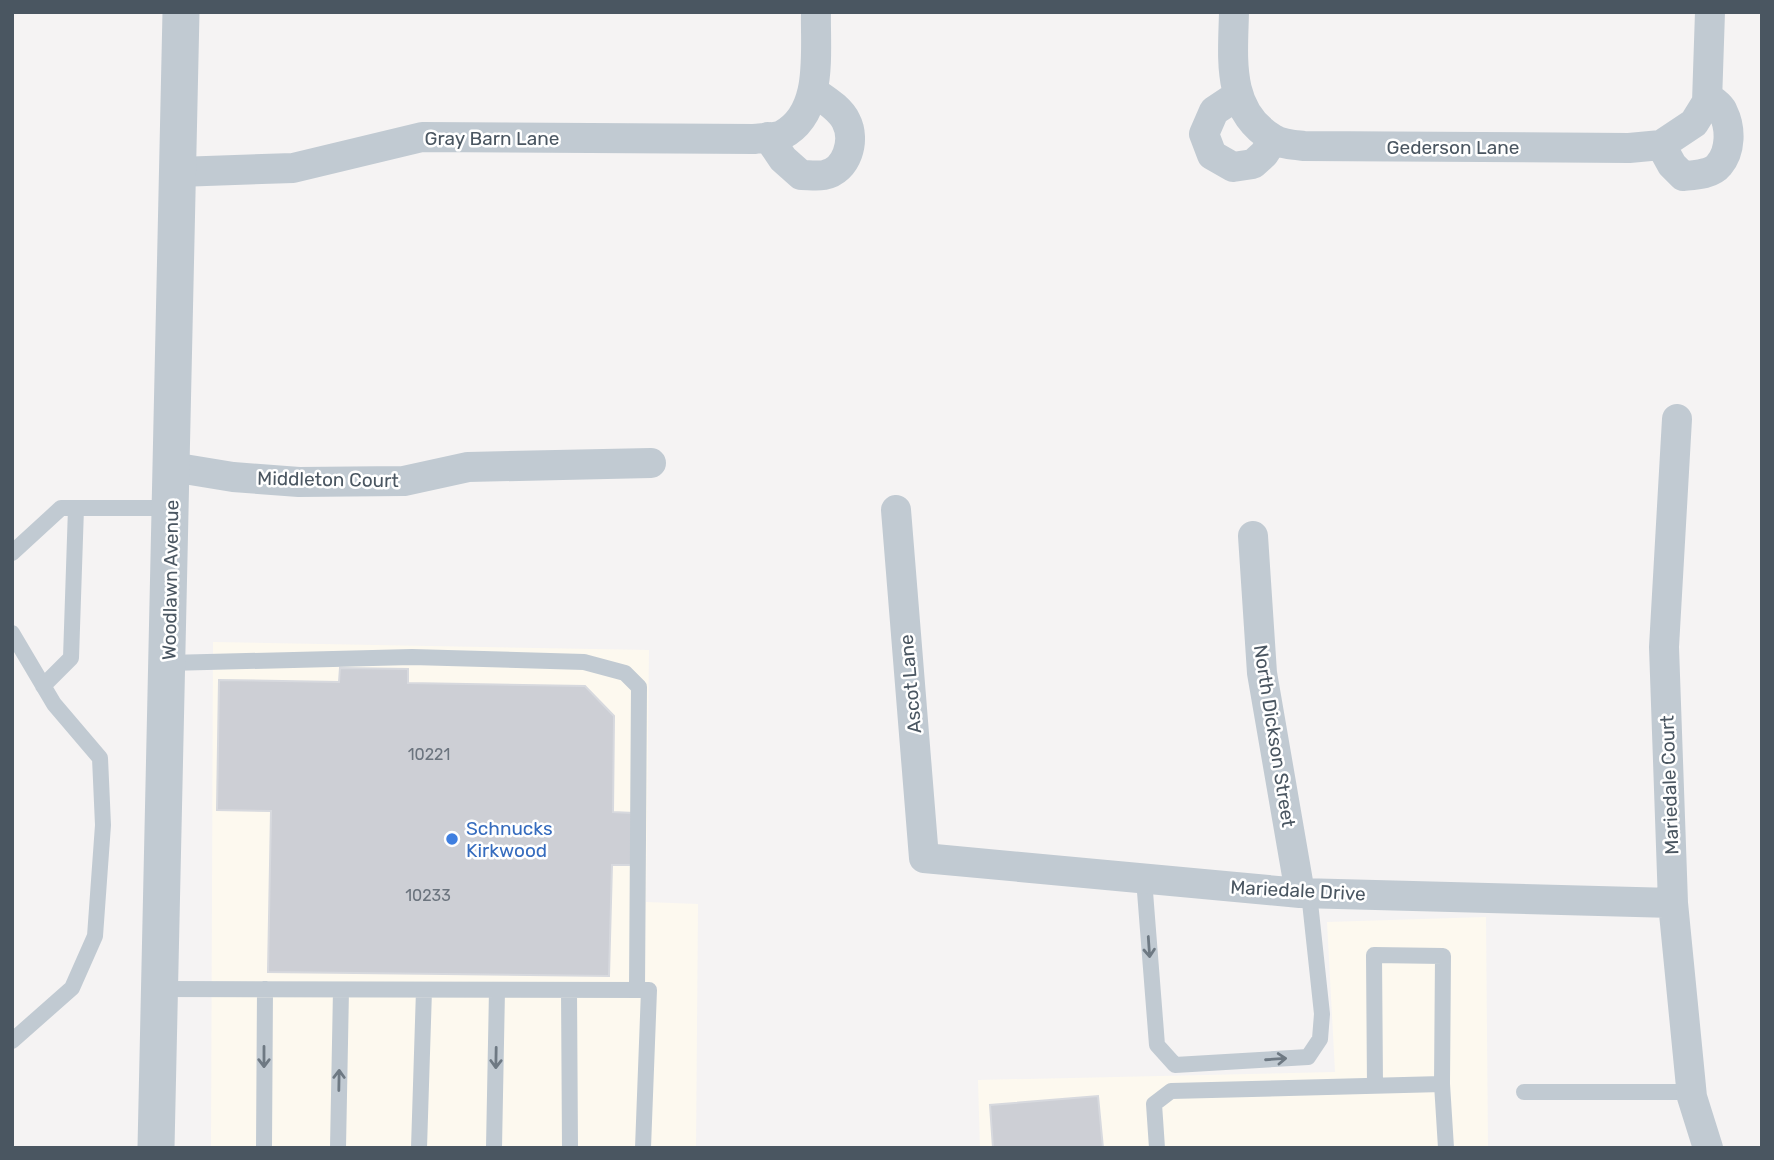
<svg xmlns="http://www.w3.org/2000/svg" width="1774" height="1160" viewBox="0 0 1774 1160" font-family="Rubik,sans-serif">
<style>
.commercial{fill:#fdf9ef}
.building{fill:#cdcfd5;stroke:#d7d9de;stroke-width:2}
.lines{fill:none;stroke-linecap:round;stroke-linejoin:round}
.service{stroke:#c1cad2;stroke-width:16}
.minor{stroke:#c1cad2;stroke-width:30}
.tertiary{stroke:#c1cad2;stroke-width:37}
.oneway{stroke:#6e7983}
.shop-dot{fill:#3f7fe0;stroke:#fff;stroke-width:2.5}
.labels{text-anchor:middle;stroke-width:5;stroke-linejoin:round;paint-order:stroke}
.number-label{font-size:16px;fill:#6b747e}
.street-label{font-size:19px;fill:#4a5661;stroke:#fff}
.shop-label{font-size:19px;fill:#366cbe;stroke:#fff;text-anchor:start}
</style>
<rect width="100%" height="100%" fill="#f5f3f3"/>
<path class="commercial" d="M 213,642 L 649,650 L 646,902 L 698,904 L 696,1148 L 211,1148 Z
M 1486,917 L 1488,1148 L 980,1148 L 978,1080 L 1335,1072 L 1327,922 Z"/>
<path class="building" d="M 340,668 L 408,669 L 408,683 L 585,686 L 614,716 L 613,812 L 633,813 L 632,865 L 612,865 L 609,976 L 268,972 L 271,811 L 217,810 L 219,680 L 339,682 Z
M 1098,1096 L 1103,1148 L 993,1148 L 990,1105 Z"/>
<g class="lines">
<path class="service" d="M 12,553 L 61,508 L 170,508
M 12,633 L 54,704 L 100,758 L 103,825 L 95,936 L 72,988 L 12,1041
M 168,663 L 412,657 L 584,662 L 625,673 L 639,687 L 637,990
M 43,686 L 71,658 L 76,508
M 1144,879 L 1157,1045 L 1175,1065 L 1308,1057 L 1320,1039 L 1322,1014 L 1309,893
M 160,989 L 649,990 L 643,1148
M 569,990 L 570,1148
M 1375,1086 L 1374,955 L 1443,956 L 1442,1084
M 1524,1092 L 1691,1092
M 264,1148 L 265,989
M 338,1148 L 341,990
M 419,1148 L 424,990
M 494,1148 L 497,990
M 1157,1148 L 1154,1104 L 1171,1091 L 1442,1084 L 1446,1148"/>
<path class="minor" d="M 1234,12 C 1233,58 1226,110 1272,138 C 1280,144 1294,145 1304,146 L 1629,148 L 1661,145 L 1694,123 L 1707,102 L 1710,12
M 1238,95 L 1214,111 L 1204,134 L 1212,155 L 1233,167 L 1253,164 L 1264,154 L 1273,140
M 768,137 L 783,159 L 801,175 C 808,175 817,176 824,175 C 847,171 856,140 846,121 C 840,108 824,99 813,91
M 1661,145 L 1672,165 L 1683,176 C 1694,175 1711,175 1719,165 C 1731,151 1731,128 1723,112 C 1721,106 1713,101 1708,97
M 178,172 L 293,168 L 422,137 L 754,139 C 762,138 775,138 782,135 C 824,113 815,52 816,12
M 1677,419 L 1664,647 L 1673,903 L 1692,1097 L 1708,1148
M 172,467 L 233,477 L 299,482 L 404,481 L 468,467 L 651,463
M 896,510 L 924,858 L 1300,893 L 1673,903
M 1253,536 L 1262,673 L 1300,893"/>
<path class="tertiary" d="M 156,1148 L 181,12"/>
</g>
<defs><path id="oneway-shaft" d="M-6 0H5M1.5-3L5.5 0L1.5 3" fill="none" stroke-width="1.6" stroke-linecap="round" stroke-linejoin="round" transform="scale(1.75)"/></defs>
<g class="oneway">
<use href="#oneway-shaft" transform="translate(1149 947) rotate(86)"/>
<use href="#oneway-shaft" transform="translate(264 1057) rotate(90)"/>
<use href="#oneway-shaft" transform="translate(496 1058) rotate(91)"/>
<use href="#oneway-shaft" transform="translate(1276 1059) rotate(-4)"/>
<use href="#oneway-shaft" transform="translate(339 1080) rotate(-89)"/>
</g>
<circle class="shop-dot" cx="452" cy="839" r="7"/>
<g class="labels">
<g class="number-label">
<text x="429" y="760">10221</text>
<text x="428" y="901">10233</text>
</g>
<g class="street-label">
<text x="492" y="145">Gray Barn Lane</text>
<text x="1453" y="154">Gederson Lane</text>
<text transform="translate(328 479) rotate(1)" y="7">Middleton Court</text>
<text transform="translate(170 580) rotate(-89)" y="7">Woodlawn Avenue</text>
<text transform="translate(910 684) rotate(-95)" y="7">Ascot Lane</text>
<text transform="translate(1275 736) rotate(81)" y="7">North Dickson Street</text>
<text transform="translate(1669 785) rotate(-92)" y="7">Mariedale Court</text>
<text transform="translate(1298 890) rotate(3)" y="7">Mariedale Drive</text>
</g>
<g class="shop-label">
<text x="466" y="835">Schnucks<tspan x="466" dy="22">Kirkwood</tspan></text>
</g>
</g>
<rect width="1774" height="1160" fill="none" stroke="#4a5661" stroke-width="28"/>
</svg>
